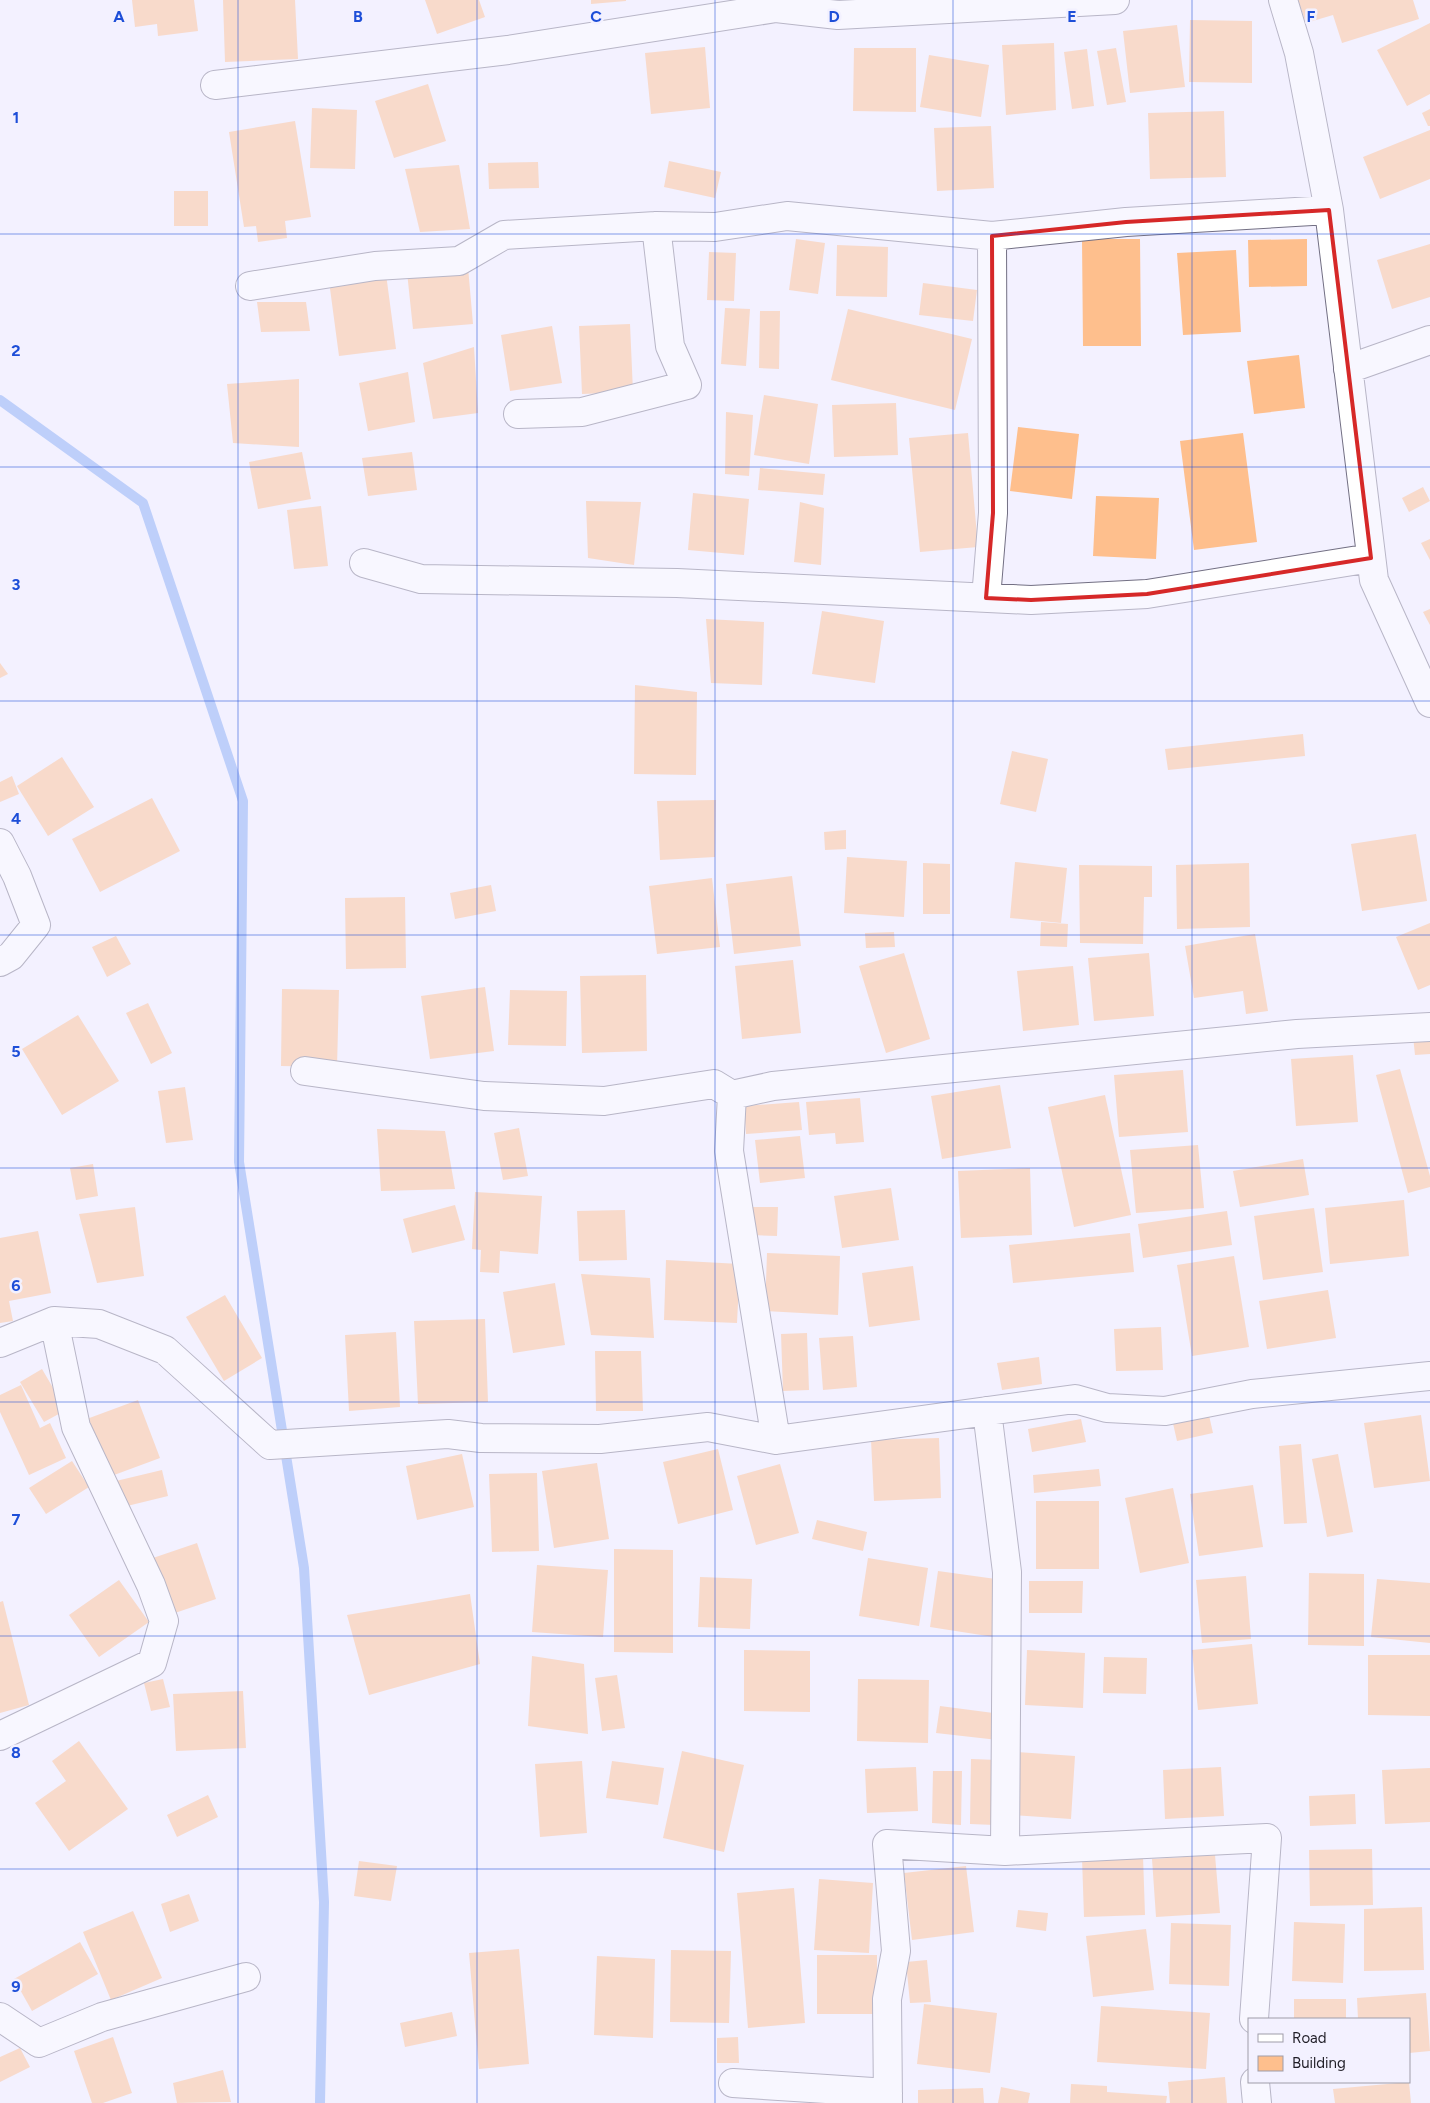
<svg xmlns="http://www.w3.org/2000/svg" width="1430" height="2103" viewBox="0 0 1430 2103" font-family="Figtree,sans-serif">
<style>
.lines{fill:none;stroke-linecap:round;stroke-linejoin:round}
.stream{stroke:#7ea6f4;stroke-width:10}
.building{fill:#febf8d}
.minor-casing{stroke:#726f83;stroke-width:30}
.minor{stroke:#fff;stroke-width:28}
.marked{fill:none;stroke:#d62828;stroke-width:4;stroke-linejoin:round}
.grid{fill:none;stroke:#1d4ed8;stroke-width:1;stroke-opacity:0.55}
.grid-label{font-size:16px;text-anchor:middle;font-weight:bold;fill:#1d4ed8;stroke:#f3f1ff;stroke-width:5;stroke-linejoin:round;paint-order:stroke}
</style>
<rect width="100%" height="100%" fill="#f3f1ff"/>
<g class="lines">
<path class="stream" d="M 0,400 L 143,503 L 243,801 L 239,1162 L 304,1568 L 324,1902 L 320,2103"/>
</g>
<path class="building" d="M 132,0 L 194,0 L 198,31 L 158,36 L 157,24 L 135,27 Z
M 223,0 L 295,0 L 298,59 L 225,62 Z
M 425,0 L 479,0 L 485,17 L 437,34 Z
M 591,0 L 626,0 L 626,1 L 591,4 Z
M 1298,0 L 1413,0 L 1419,19 L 1342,43 L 1333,15 L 1306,23 Z
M 1190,20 L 1252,21 L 1252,83 L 1189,82 Z
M 1430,23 L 1430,94 L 1407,106 L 1377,50 Z
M 1177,25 L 1185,87 L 1130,93 L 1123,31 Z
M 1054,43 L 1056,110 L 1006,115 L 1002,45 Z
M 705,47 L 710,108 L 651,114 L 645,53 Z
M 854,48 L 916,48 L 916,112 L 853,111 Z
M 1116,48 L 1126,102 L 1107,105 L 1097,51 Z
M 1087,49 L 1094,106 L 1072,109 L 1064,52 Z
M 929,55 L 989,65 L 981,117 L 920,107 Z
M 428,84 L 446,141 L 394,158 L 375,101 Z
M 312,108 L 357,110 L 355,169 L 310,168 Z
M 1430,109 L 1430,126 L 1428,126 L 1422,113 Z
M 1224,111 L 1226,177 L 1150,179 L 1148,113 Z
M 295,121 L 311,217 L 285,221 L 287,238 L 258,242 L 256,226 L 244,227 L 229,132 Z
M 991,126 L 994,188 L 937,191 L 934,128 Z
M 1430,130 L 1430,179 L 1380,199 L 1363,157 Z
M 669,161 L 721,172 L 715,198 L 664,187 Z
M 538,162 L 539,188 L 489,189 L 488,163 Z
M 459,165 L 470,229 L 420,232 L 405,169 Z
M 174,191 L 208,191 L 208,226 L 174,226 Z
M 796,239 L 825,243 L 818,294 L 789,290 Z
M 1082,239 L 1140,239 L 1141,346 L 1083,346 Z
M 1307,239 L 1307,286 L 1249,287 L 1248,240 Z
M 1430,244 L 1430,297 L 1392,309 L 1377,260 Z
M 837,245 L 888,247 L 887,297 L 836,296 Z
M 1236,250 L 1241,332 L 1183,335 L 1177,253 Z
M 709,252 L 736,253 L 734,301 L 707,300 Z
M 468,267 L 473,324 L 413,329 L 407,272 Z
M 386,274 L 396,349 L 339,356 L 329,281 Z
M 923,283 L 977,290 L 973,321 L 919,315 Z
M 257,302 L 306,302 L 310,331 L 261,332 Z
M 725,308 L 750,309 L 746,366 L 721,364 Z
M 848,309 L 972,339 L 955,410 L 831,380 Z
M 760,311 L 780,311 L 779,369 L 759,368 Z
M 630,324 L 633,392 L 582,394 L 579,326 Z
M 552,326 L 562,383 L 510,391 L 501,335 Z
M 474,347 L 478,413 L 433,419 L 423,363 Z
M 1299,355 L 1305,408 L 1254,414 L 1247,361 Z
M 408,372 L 415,422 L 368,431 L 359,383 Z
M 299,379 L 299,447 L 233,443 L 227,384 Z
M 764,395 L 818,404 L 809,464 L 754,455 Z
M 896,403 L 898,455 L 834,457 L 832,405 Z
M 726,412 L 753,415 L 749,476 L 725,474 Z
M 1018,427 L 1079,434 L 1072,499 L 1010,491 Z
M 968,433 L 978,547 L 920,552 L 909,438 Z
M 1243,433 L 1257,542 L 1194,550 L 1180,441 Z
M 302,452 L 311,499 L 258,509 L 249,462 Z
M 412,452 L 417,490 L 368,496 L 362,458 Z
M 760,468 L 825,474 L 823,495 L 758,490 Z
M 1423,487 L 1430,501 L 1409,512 L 1402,498 Z
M 693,493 L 749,499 L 744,555 L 688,550 Z
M 1096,496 L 1159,498 L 1156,559 L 1093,556 Z
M 586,501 L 641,502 L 634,565 L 588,558 Z
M 800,502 L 824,508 L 821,565 L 794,562 Z
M 321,506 L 328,566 L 294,569 L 287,510 Z
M 1430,539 L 1430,560 L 1421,543 Z
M 1430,609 L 1430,625 L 1423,612 Z
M 822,611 L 884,621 L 875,683 L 812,674 Z
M 706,619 L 764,622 L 762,685 L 711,683 Z
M 0,663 L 8,674 L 0,678 Z
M 635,685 L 697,692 L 696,775 L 634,774 Z
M 1303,734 L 1305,756 L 1168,770 L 1165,749 Z
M 1012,751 L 1048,759 L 1036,812 L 1000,804 Z
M 62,757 L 94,807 L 48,836 L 17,786 Z
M 12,776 L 19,794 L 0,802 L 0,782 Z
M 152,798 L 180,851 L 100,892 L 72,839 Z
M 716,800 L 715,857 L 660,860 L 657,801 Z
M 846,830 L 846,849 L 825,850 L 824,832 Z
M 1416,834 L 1427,901 L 1362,911 L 1351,844 Z
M 847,857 L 907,861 L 904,917 L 844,913 Z
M 1015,862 L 1067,868 L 1061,923 L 1010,918 Z
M 923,863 L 950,864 L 950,914 L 923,914 Z
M 1249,863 L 1250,927 L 1177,929 L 1176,865 Z
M 1079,865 L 1152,866 L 1152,897 L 1144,897 L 1143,944 L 1080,943 Z
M 792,876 L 801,946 L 734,954 L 726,884 Z
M 712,878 L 720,947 L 657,954 L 649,886 Z
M 491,885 L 496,911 L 455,919 L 450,893 Z
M 405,897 L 406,968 L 346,969 L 345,898 Z
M 1041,922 L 1068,924 L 1067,947 L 1040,946 Z
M 1430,923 L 1430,985 L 1418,990 L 1396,937 Z
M 894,932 L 895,947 L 866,948 L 865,933 Z
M 1255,934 L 1268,1011 L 1246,1014 L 1243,991 L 1194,998 L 1185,946 Z
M 116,936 L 131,964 L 107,977 L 92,947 Z
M 904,953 L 930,1039 L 886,1053 L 859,966 Z
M 1149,953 L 1154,1016 L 1094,1021 L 1088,958 Z
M 793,960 L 801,1033 L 742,1039 L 735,966 Z
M 1073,966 L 1079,1025 L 1023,1031 L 1017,971 Z
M 646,975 L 647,1051 L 582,1053 L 580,976 Z
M 485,987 L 494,1051 L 430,1059 L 421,996 Z
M 282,989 L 339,990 L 337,1067 L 281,1066 Z
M 510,990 L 567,991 L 566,1046 L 508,1045 Z
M 148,1003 L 172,1053 L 151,1064 L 126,1013 Z
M 78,1015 L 119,1081 L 62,1115 L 22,1049 Z
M 1430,1035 L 1430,1054 L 1415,1055 L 1413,1036 Z
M 1353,1055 L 1358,1122 L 1296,1126 L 1291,1059 Z
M 1400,1069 L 1430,1176 L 1430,1187 L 1408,1193 L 1376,1075 Z
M 1183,1070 L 1188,1132 L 1119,1137 L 1114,1075 Z
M 1000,1085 L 1011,1148 L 942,1159 L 931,1096 Z
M 185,1087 L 193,1140 L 166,1143 L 158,1091 Z
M 1105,1095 L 1131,1215 L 1074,1227 L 1048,1107 Z
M 860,1098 L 864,1142 L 836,1144 L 835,1133 L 809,1135 L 806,1102 Z
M 799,1102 L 802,1130 L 746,1134 L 744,1106 Z
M 519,1128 L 528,1176 L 503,1180 L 494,1133 Z
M 377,1129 L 445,1131 L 455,1189 L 381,1191 Z
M 800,1136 L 805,1178 L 760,1183 L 755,1140 Z
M 1198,1145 L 1204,1208 L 1136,1213 L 1130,1150 Z
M 1303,1159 L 1309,1195 L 1240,1207 L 1233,1171 Z
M 93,1164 L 98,1196 L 76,1200 L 70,1168 Z
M 1030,1168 L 1032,1235 L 961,1238 L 958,1171 Z
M 891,1188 L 899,1240 L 842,1248 L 834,1196 Z
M 475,1192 L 542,1196 L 538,1254 L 500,1251 L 499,1273 L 480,1272 L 481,1250 L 472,1249 Z
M 1404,1200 L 1409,1256 L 1330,1264 L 1325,1208 Z
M 455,1205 L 465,1240 L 412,1253 L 403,1219 Z
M 135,1207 L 144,1276 L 97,1283 L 79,1214 Z
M 752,1207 L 778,1207 L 777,1236 L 751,1235 Z
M 1314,1208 L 1323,1272 L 1263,1280 L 1254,1216 Z
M 625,1210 L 627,1260 L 579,1261 L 577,1211 Z
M 1227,1211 L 1232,1245 L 1143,1258 L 1138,1224 Z
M 38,1231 L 51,1293 L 9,1301 L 13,1321 L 0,1323 L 0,1238 Z
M 1130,1233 L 1134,1272 L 1013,1283 L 1009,1245 Z
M 767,1253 L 840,1256 L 838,1315 L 765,1311 Z
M 1234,1256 L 1249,1347 L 1192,1356 L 1177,1265 Z
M 666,1260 L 740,1264 L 737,1323 L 664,1320 Z
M 913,1266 L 920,1320 L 869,1327 L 862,1273 Z
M 581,1274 L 650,1278 L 654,1338 L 591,1335 Z
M 555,1283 L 565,1345 L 513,1353 L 503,1292 Z
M 1328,1290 L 1336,1338 L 1267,1349 L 1259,1301 Z
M 225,1295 L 262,1358 L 224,1381 L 186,1317 Z
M 485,1319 L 488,1402 L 418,1404 L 414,1321 Z
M 1161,1327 L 1163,1370 L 1116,1371 L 1114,1329 Z
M 396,1332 L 400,1407 L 349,1411 L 345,1335 Z
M 807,1333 L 809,1390 L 783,1391 L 781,1334 Z
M 853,1336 L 857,1387 L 823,1390 L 819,1338 Z
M 595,1351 L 641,1351 L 643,1411 L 596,1411 Z
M 1039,1357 L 1042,1384 L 1002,1390 L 997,1363 Z
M 42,1369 L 66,1410 L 44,1422 L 20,1382 Z
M 21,1385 L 40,1428 L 50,1423 L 66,1458 L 29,1475 L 0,1412 L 0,1395 Z
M 138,1400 L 160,1458 L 106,1478 L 84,1420 Z
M 1208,1411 L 1213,1433 L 1177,1441 L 1172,1419 Z
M 1421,1415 L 1430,1481 L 1374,1488 L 1364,1423 Z
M 1081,1419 L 1086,1442 L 1032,1452 L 1028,1429 Z
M 939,1438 L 941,1498 L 874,1501 L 871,1440 Z
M 1301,1444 L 1307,1523 L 1284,1524 L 1279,1446 Z
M 718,1449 L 733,1510 L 678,1524 L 663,1462 Z
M 462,1454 L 474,1507 L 417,1520 L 406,1466 Z
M 1338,1454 L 1353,1532 L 1327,1537 L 1312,1459 Z
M 72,1461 L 89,1487 L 46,1514 L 29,1488 Z
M 597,1463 L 609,1539 L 554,1548 L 542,1471 Z
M 780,1464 L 799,1533 L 756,1545 L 737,1476 Z
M 1099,1469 L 1101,1486 L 1034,1493 L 1033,1475 Z
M 162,1470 L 168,1496 L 123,1507 L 116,1481 Z
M 537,1473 L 539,1551 L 492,1552 L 489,1474 Z
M 1253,1485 L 1263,1547 L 1199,1556 L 1190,1494 Z
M 1173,1488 L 1189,1563 L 1140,1573 L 1125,1498 Z
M 1036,1501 L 1099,1501 L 1099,1569 L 1036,1569 Z
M 817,1520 L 867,1532 L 863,1551 L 812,1539 Z
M 197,1543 L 216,1599 L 172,1614 L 153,1558 Z
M 614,1549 L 673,1550 L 673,1653 L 614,1652 Z
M 868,1558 L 928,1568 L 919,1626 L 859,1616 Z
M 537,1565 L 608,1570 L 603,1637 L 532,1632 Z
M 938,1571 L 1003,1580 L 994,1637 L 930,1627 Z
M 1309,1573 L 1364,1574 L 1364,1646 L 1308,1645 Z
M 1246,1576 L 1251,1639 L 1202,1643 L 1196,1580 Z
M 700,1577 L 752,1579 L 750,1629 L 698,1627 Z
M 1377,1579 L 1430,1583 L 1430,1643 L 1371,1637 Z
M 119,1580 L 149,1622 L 99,1657 L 69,1615 Z
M 1029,1581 L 1083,1581 L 1082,1613 L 1029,1613 Z
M 470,1594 L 480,1664 L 369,1695 L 347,1615 Z
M 3,1601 L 29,1705 L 0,1713 L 0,1602 Z
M 1252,1644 L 1258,1704 L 1198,1710 L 1192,1650 Z
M 744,1650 L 810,1651 L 810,1712 L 744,1711 Z
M 1027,1650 L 1085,1653 L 1083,1708 L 1025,1705 Z
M 1368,1655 L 1430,1655 L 1430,1716 L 1368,1715 Z
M 532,1656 L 584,1664 L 588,1734 L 528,1726 Z
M 1104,1657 L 1147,1658 L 1146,1694 L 1103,1693 Z
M 617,1675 L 625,1728 L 602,1731 L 595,1678 Z
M 163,1679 L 170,1707 L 151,1711 L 144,1683 Z
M 858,1679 L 929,1680 L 928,1743 L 857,1741 Z
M 243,1691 L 246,1748 L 176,1751 L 173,1694 Z
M 940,1706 L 1001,1714 L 998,1740 L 936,1733 Z
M 79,1741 L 128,1809 L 69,1851 L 35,1803 L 66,1781 L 52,1761 Z
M 682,1751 L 744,1765 L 724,1852 L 663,1838 Z
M 1017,1752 L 1075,1756 L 1071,1819 L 1012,1815 Z
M 971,1759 L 998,1760 L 995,1825 L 970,1824 Z
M 582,1761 L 587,1833 L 540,1837 L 535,1764 Z
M 612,1761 L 664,1768 L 658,1805 L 606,1798 Z
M 916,1767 L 918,1811 L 867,1813 L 865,1769 Z
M 1221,1767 L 1224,1816 L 1165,1819 L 1163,1770 Z
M 1430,1768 L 1430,1822 L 1385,1824 L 1382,1770 Z
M 933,1771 L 962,1771 L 961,1825 L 932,1823 Z
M 1355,1794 L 1356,1824 L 1310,1826 L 1309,1796 Z
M 208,1795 L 218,1817 L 177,1837 L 167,1815 Z
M 1372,1849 L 1373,1905 L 1310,1906 L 1309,1850 Z
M 1215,1855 L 1220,1913 L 1156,1917 L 1152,1859 Z
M 1143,1856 L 1145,1915 L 1084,1917 L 1082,1858 Z
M 359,1861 L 397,1866 L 391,1901 L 354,1896 Z
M 966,1866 L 974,1932 L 912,1940 L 904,1873 Z
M 819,1879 L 873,1883 L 869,1953 L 814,1950 Z
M 794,1888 L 805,2023 L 748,2028 L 737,1893 Z
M 189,1894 L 199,1921 L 170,1932 L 161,1904 Z
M 1422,1907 L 1424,1970 L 1364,1971 L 1364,1909 Z
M 1018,1910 L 1048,1913 L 1046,1931 L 1016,1927 Z
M 133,1911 L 162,1978 L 111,2000 L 83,1932 Z
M 1294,1922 L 1345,1924 L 1343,1983 L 1292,1981 Z
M 1171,1923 L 1231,1925 L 1229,1986 L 1169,1984 Z
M 1146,1929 L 1154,1990 L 1093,1997 L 1086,1936 Z
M 80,1942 L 98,1974 L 32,2011 L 14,1979 Z
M 519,1949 L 529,2064 L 479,2069 L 469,1953 Z
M 671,1950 L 731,1951 L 729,2023 L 670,2022 Z
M 817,1955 L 877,1955 L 877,2014 L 817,2014 Z
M 597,1956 L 655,1959 L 653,2038 L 594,2035 Z
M 927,1960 L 931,2002 L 910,2003 L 906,1962 Z
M 1426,1993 L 1430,2051 L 1409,2053 L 1409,2019 L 1358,2019 L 1357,1998 Z
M 1294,1999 L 1346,1999 L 1346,2019 L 1294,2019 Z
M 924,2004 L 997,2013 L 990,2073 L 917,2064 Z
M 1101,2006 L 1210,2013 L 1206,2069 L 1097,2062 Z
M 452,2012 L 457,2036 L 405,2047 L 400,2023 Z
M 113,2037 L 132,2093 L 103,2103 L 92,2103 L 74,2051 Z
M 738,2037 L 739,2063 L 717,2063 L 717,2038 Z
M 20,2048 L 30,2067 L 0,2082 L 0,2057 Z
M 223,2070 L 231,2102 L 177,2103 L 173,2083 Z
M 1225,2077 L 1227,2103 L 1170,2103 L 1168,2082 Z
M 1409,2082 L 1411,2103 L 1335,2103 L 1333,2089 Z
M 1071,2084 L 1107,2086 L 1107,2092 L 1167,2096 L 1166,2103 L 1070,2103 Z
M 1001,2087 L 1030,2093 L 1028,2103 L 998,2103 Z
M 983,2088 L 984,2103 L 918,2103 L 918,2090 Z"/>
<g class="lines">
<defs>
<path id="minor" d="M 1283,0 L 1299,53 L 1329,210 L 1374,580 L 1430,703
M 215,85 L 508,50 L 776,8 L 838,15 L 1115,0
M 250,286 L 375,266 L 459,261 L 504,235 L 656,226 L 715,227 L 787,216 L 992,236 L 1126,222 L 1329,210
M 1348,369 L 1430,340
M 518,414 L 582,412 L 687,385 L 670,346 L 656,226
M 364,563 L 421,579 L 677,583 L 1031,600 L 1147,594 L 1371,558
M 986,598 L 993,513 L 992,236
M 0,843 L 17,876 L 36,925 L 11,956 L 0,962
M 305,1071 L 484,1096 L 604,1101 L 714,1084 L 732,1095 L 773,1086 L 1297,1034 L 1430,1027
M 732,1095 L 729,1151 L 776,1440
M 0,1343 L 54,1321 L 99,1324 L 165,1350 L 270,1445 L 448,1434 L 481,1438 L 600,1439 L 708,1427 L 776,1440 L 1075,1399 L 1107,1408 L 1165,1411 L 1252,1394 L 1430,1376
M 987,1411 L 1007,1572 L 1005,1851
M 0,1736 L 152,1663 L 164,1621 L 151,1585 L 76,1427 L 54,1321
M 0,2017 L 39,2043 L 102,2017 L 246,1977
M 1255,2082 L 1257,2103
M 733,2083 L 888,2093
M 888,2103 L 887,1999 L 896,1951 L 887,1844 L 1005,1851 L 1267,1838 L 1254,2019"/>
</defs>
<use href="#minor" class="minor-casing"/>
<use href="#minor" class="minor"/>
</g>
<path d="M0 0H1430V2103H0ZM 1329,210 L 1371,558 L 1147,594 L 1031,600 L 986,598 L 993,513 L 992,236 L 1126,222 Z" fill="#f3f1ff" fill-opacity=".55" fill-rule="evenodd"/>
<path class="marked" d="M 1329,210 L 1371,558 L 1147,594 L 1031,600 L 986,598 L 993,513 L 992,236 L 1126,222 Z"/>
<path class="grid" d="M 238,0 L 238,2103M 477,0 L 477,2103M 715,0 L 715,2103M 953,0 L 953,2103M 1192,0 L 1192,2103M 0,234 L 1430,234M 0,467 L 1430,467M 0,701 L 1430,701M 0,935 L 1430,935M 0,1168 L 1430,1168M 0,1402 L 1430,1402M 0,1636 L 1430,1636M 0,1869 L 1430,1869"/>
<g class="grid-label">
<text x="119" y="22">A</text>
<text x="358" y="22">B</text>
<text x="596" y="22">C</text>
<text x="834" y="22">D</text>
<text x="1072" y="22">E</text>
<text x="1311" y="22">F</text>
<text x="16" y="123">1</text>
<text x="16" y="356">2</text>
<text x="16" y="590">3</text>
<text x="16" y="824">4</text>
<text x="16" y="1057">5</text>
<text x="16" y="1291">6</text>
<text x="16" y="1525">7</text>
<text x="16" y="1758">8</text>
<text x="16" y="1992">9</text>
</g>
<rect x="1248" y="2018" width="162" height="65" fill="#f3f1ff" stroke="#9f9da9"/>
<rect x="1258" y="2034" width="25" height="8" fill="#ffffff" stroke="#9f9da9"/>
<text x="1292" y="2043" font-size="15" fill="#201e27">Road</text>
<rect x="1258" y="2056" width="25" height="15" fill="#febf8d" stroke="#9f9da9"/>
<text x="1292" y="2068" font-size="15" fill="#201e27">Building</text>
</svg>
